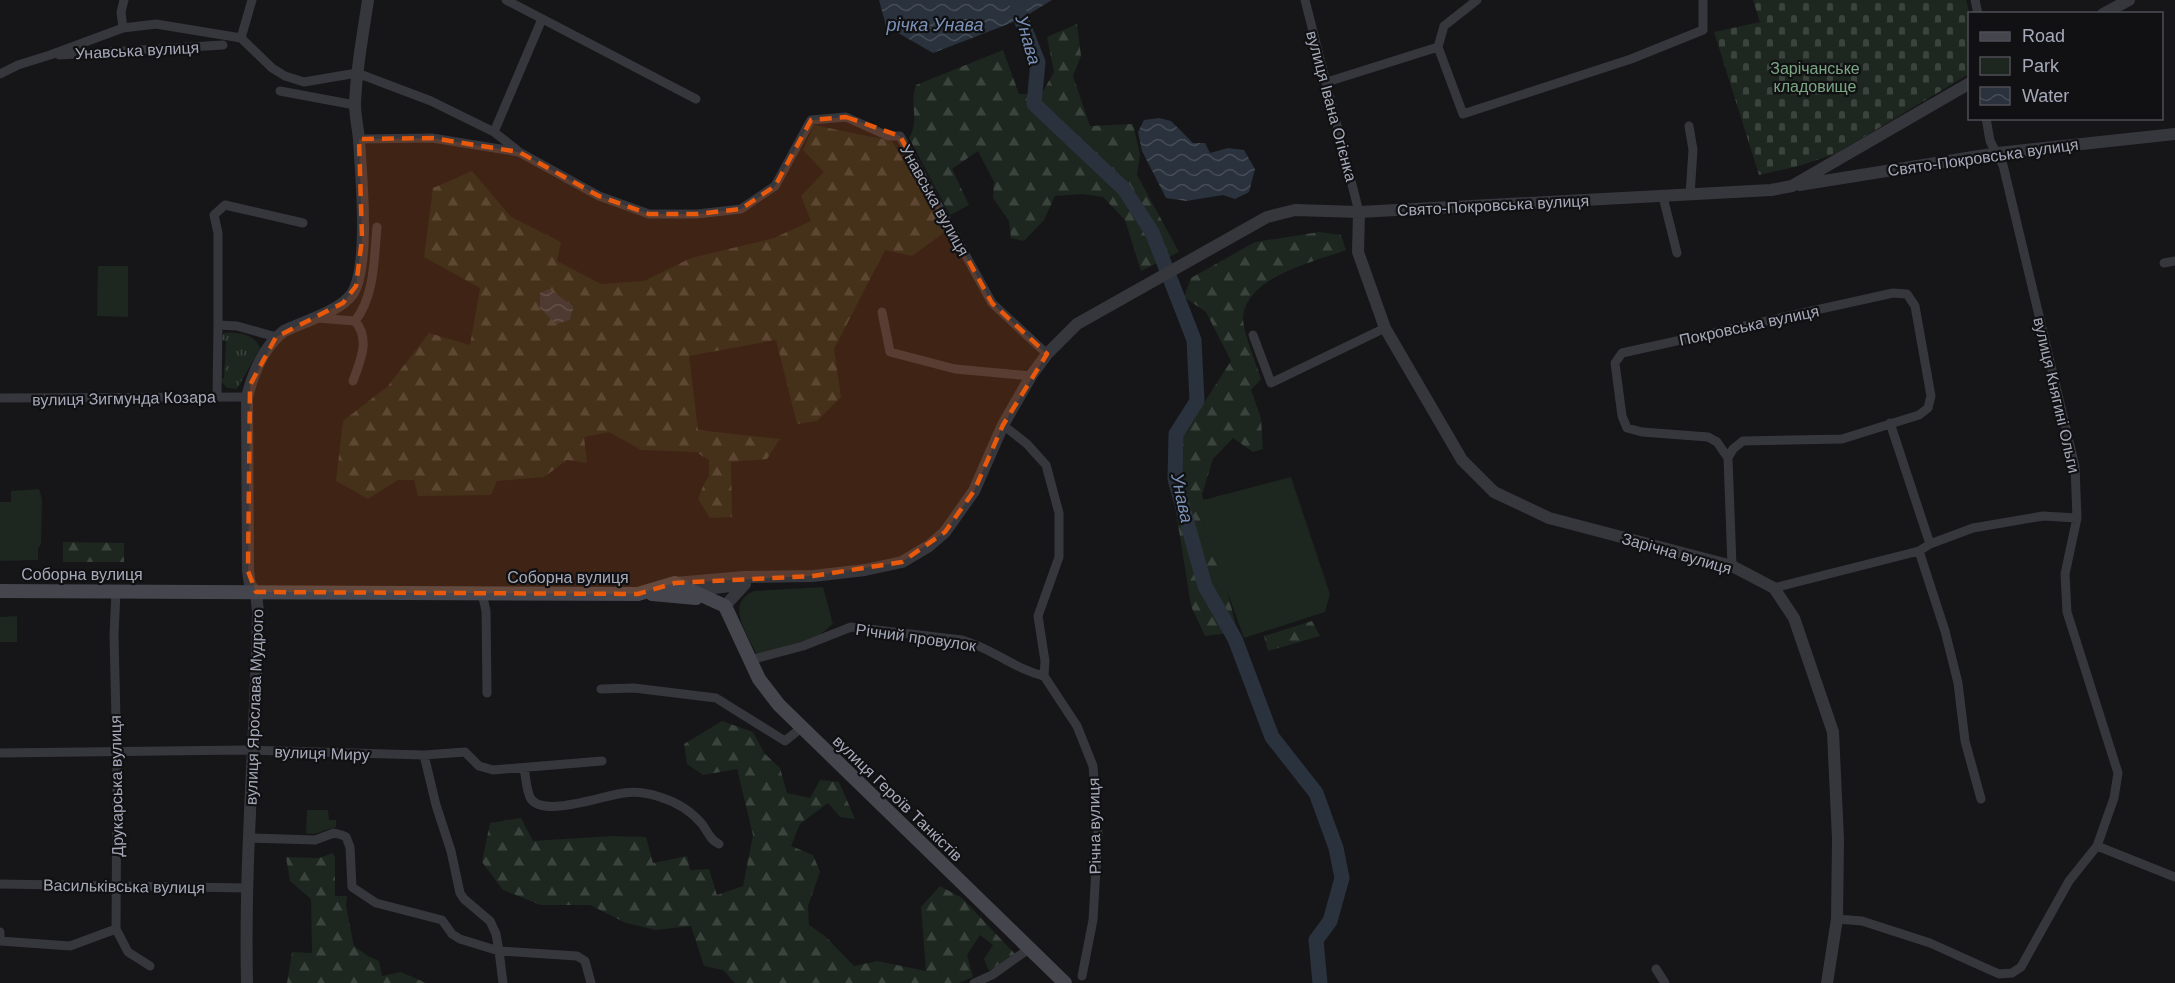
<svg xmlns="http://www.w3.org/2000/svg" width="2175" height="983" viewBox="0 0 2175 983" font-family="Arial,sans-serif">
<style>
.grass{fill:url(#grass-tufts)}
.forest{fill:url(#forest-firs)}
.cemetery{fill:url(#cemetery-stones)}
.park{fill:#1d261f}
.water{fill:url(#water-waves)}
.lines{fill:none;stroke-linecap:round;stroke-linejoin:round}
.river{stroke:#2a323d;stroke-width:15}
.minor{stroke:#36363d;stroke-width:9}
.tertiary{stroke:#36363d;stroke-width:12}
.secondary{stroke:#44454d;stroke-width:14}
.marked{fill:#e8590c;fill-opacity:0.2;stroke:#e8590c;stroke-width:4.5;stroke-dasharray:12 8;stroke-linejoin:round}
.labels{text-anchor:middle;stroke-width:4.5;stroke-linejoin:round;paint-order:stroke}
.street-label{font-size:16px;fill:#a6a9b9;stroke:#111113}
.park-label{font-size:16px;fill:#7ba684;stroke:#111113}
.water-label{font-size:18px;font-style:italic;fill:#7a92b8;stroke:#111113}
</style>
<defs>
<pattern id="grass-tufts" width="24" height="20" patternUnits="userSpaceOnUse" patternTransform="scale(1.5)"><rect width="24" height="20" fill="#1d261f"/><path d="M3 7l-1-3M5 7V3M7 7l1-3M15 17l-1-3M17 17v-4M19 17l1-3" fill="none" stroke="#3b433d"/></pattern>
<pattern id="forest-firs" width="22" height="20" patternUnits="userSpaceOnUse" patternTransform="scale(1.5)"><rect width="22" height="20" fill="#1d261f"/><path d="M5 1l3.5 6h-7zM16 11l3.5 6h-7z" fill="#3b433d"/></pattern>
<pattern id="cemetery-stones" width="16" height="16" patternUnits="userSpaceOnUse" patternTransform="scale(1.5)"><rect width="16" height="16" fill="#1d261f"/><path d="M2 7V4a2 2 0 0 1 4 0v3zM10 15v-3a2 2 0 0 1 4 0v3z" fill="#3b433d"/></pattern>
<pattern id="water-waves" width="16" height="10" patternUnits="userSpaceOnUse" patternTransform="scale(1.5)"><rect width="16" height="10" fill="#2a323d"/><path d="M0 5q4-4 8 0t8 0" fill="none" stroke="#464d57"/></pattern>
</defs>
<rect width="100%" height="100%" fill="#161618"/>
<path class="grass" d="M 224,333 C 238,332 255,334 260,348 L 237,389 L 227,388 L 220,380 L 224,378 L 226,342 L 221,339 Z"/>
<path class="forest" d="M 1077,24 L 1081,56 L 1073,76 L 1090,126 L 1133,124 L 1140,154 L 1137,175 L 1179,252 L 1141,271 L 1125,220 L 1103,197 L 1083,194 L 1055,196 L 1044,220 L 1024,241 L 1011,238 L 1009,221 L 993,198 L 994,182 L 978,151 L 952,169 L 969,205 L 950,215 L 909,138 C 920,120 909,105 916,85 L 1003,50 L 1019,94 L 1042,93 L 1054,72 L 1047,37 Z
M 814,125 L 892,141 L 945,232 L 912,256 L 885,250 L 834,349 L 841,397 L 817,421 L 797,424 L 776,340 L 689,356 L 698,430 L 780,439 L 767,459 L 731,462 L 732,517 L 710,518 L 698,499 L 704,484 L 709,476 L 709,460 L 696,452 L 641,450 L 609,432 L 584,437 L 587,463 L 567,460 L 544,477 L 497,481 L 491,495 L 418,496 L 414,480 L 398,480 L 368,499 L 336,481 L 343,421 L 388,386 L 429,333 L 470,345 L 480,288 L 424,257 L 433,188 L 472,171 L 511,217 L 561,242 L 557,261 L 601,284 L 644,281 L 691,258 L 774,238 L 811,221 L 801,196 L 824,172 L 803,150 Z
M 1319,232 L 1341,235 L 1346,250 C 1314,262 1247,276 1243,317 C 1242,328 1257,366 1261,379 L 1251,390 L 1261,418 L 1263,449 L 1253,452 L 1233,438 L 1213,459 L 1202,494 L 1237,629 L 1221,634 L 1205,636 L 1191,606 L 1173,493 L 1184,434 L 1231,361 L 1206,312 L 1184,297 L 1191,278 L 1255,242 Z
M 63,542 L 124,543 L 124,562 L 63,562 Z
M 1312,621 L 1320,636 L 1268,651 L 1264,636 Z
M 722,721 L 753,732 L 764,753 L 780,768 L 787,793 L 810,798 L 820,780 L 839,782 L 855,819 L 840,817 L 828,803 L 800,824 L 791,846 L 813,855 L 820,872 L 808,906 L 809,925 L 825,936 L 854,966 L 877,961 L 926,971 L 921,907 L 940,886 L 962,898 L 1015,954 L 989,971 L 984,959 L 993,945 L 980,935 L 967,955 L 973,977 L 959,983 L 735,983 L 723,970 L 704,966 L 691,926 L 656,930 L 626,923 L 590,905 L 541,905 L 503,890 L 482,862 L 490,823 L 521,818 L 533,841 L 612,836 L 646,837 L 653,863 L 687,856 L 690,870 L 709,869 L 717,895 L 743,886 L 753,835 L 737,769 L 703,775 L 687,764 L 684,744 Z
M 333,853 L 335,857 L 335,896 L 347,896 L 346,906 L 354,946 L 368,956 L 379,961 L 382,976 L 401,972 L 426,983 L 287,983 L 292,952 L 312,953 L 311,899 L 290,881 L 286,857 L 319,858 Z"/>
<path class="cemetery" d="M 1753,0 L 1966,0 L 1970,15 L 1969,74 L 1837,153 L 1799,166 L 1759,175 L 1714,32 L 1760,22 Z"/>
<path class="park" d="M 98,266 L 128,266 L 128,317 L 97,316 Z
M 1291,477 L 1330,594 L 1325,612 L 1244,638 L 1195,502 Z
M 39,489 L 42,499 L 41,544 L 38,549 L 38,560 L 0,561 L 0,502 L 11,502 L 11,491 Z
M 823,587 L 833,624 L 817,637 L 757,655 C 748,635 724,603 754,591 Z
M 17,616 L 17,642 L 0,642 L 0,617 Z
M 307,810 L 328,810 L 329,820 L 336,820 L 336,827 L 314,834 L 306,833 Z"/>
<path class="water" d="M 879,0 L 1052,0 L 1021,19 L 933,53 L 886,26 Z
M 1159,118 L 1171,121 L 1193,143 L 1205,143 L 1210,153 L 1228,148 L 1244,150 L 1255,169 L 1249,192 L 1235,199 L 1223,195 L 1186,201 L 1166,198 L 1142,151 L 1138,132 L 1144,120 Z
M 549,289 L 573,306 L 570,320 L 556,324 L 540,308 L 540,293 Z"/>
<g class="lines">
<path class="river" d="M 1016,0 L 1021,19 L 1038,62 L 1034,104 L 1124,189 L 1152,232 L 1194,340 L 1197,401 L 1176,434 L 1175,479 L 1205,586 L 1235,639 L 1272,737 L 1316,793 L 1336,848 L 1342,878 L 1330,921 L 1316,940 L 1320,983"/>
<path class="minor" d="M 506,0 L 696,99
M 1305,0 L 1359,212
M 1975,0 L 1978,14
M 123,28 L 121,12 L 124,0
M 241,38 L 252,0
M 1438,47 L 1463,114 L 1631,59 L 1703,30 L 1703,0
M 59,55 L 223,45
M 0,74 L 18,65 L 50,55 L 123,28 L 156,24 L 241,38 L 272,68 L 285,76 L 304,82 L 357,73 L 431,101 L 494,132 L 517,150
M 1327,82 L 1438,47 L 1444,26 L 1477,0
M 280,91 L 355,105
M 1986,118 L 1990,141 L 2003,165 L 2075,466 L 2077,518 L 2065,574 L 2067,612 L 2118,773 L 2114,798 L 2097,846
M 1689,126 L 1693,150 L 1690,195
M 494,132 L 542,19
M 359,139 L 432,138 L 519,152 L 599,196 L 649,214 L 697,214 L 741,209 L 775,186 L 811,120 L 846,117 L 888,136 L 900,136 L 992,303 L 1047,354
M 1663,197 L 1677,253
M 2164,263 L 2175,261
M 1893,293 L 1907,294 L 1915,306 L 1931,396 L 1928,408 L 1919,415 L 1842,439 L 1743,441 L 1733,449 L 1728,458 L 1717,442 L 1708,437 L 1642,432 L 1627,428 L 1622,416 L 1615,363 L 1622,353 Z
M 882,312 L 890,352 L 955,369 L 1031,376
M 317,318 L 355,321
M 218,325 L 218,233 L 214,215 L 225,205 L 303,223
M 1253,335 L 1271,383 L 1385,328
M 353,381 C 360,361 371,340 355,321 C 375,296 374,257 377,227
M 217,397 L 218,325 L 237,326 L 276,337
M 0,398 L 247,397
M 1890,423 L 1930,544
M 1003,425 L 1027,444 L 1046,465 L 1059,513 L 1059,557 L 1038,616 L 1045,661 L 1044,676 L 1077,726 L 1093,766 L 1098,834 L 1093,920 L 1082,976
M 1728,458 L 1732,566
M 1919,551 L 1945,631 L 1958,683 L 1965,741 L 1981,799
M 1774,588 L 1919,551 L 1930,544 L 1973,528 L 2043,516 L 2077,518
M 116,591 L 114,635 L 117,763 L 116,929 L 128,952 L 150,966
M 482,593 L 486,611 L 487,693
M 750,660 L 803,646 L 851,627 L 962,640 C 992,648 1014,669 1044,676
M 601,689 L 634,688 L 716,698 L 785,741 L 801,728
M 0,753 L 244,750 L 424,755 L 465,752 L 479,766 L 493,770 L 602,761
M 424,755 L 436,805 L 451,851 L 460,893 L 464,899 L 490,921 L 496,934 L 499,951 L 503,983
M 524,768 C 526,777 526,791 531,799 C 545,818 604,795 624,793 C 636,791 648,793 660,797 C 676,802 691,811 702,824 C 708,832 710,840 719,844
M 250,838 L 315,840 L 334,833 L 342,835 L 346,837 L 350,847 L 352,887 L 376,903 L 442,920 L 452,934 L 460,939 L 499,951 L 577,956 L 585,961 L 591,983
M 0,884 L 247,888
M 1837,919 L 1862,921 L 1930,943 L 1999,974 L 2012,973 L 2021,967 L 2069,881 L 2097,846 L 2175,877
M 0,932 L 0,941 L 70,946 L 116,929
M 1656,969 L 1665,983
M 974,983 L 992,975 L 1030,948"/>
<path class="tertiary" d="M 2103,14 L 2129,0
M 1799,185 L 1998,153 L 2175,134
M 1359,212 L 1358,252 L 1385,328 L 1462,460 L 1494,492 L 1549,518 L 1732,566 L 1774,588 L 1794,618 L 1833,732 L 1838,839 L 1837,919 L 1827,983
M 675,583 L 744,577 L 813,576 L 865,570 L 902,562 L 929,546 L 945,532 L 974,491 L 1003,425 L 1031,376 L 1047,354 L 1077,324 L 1267,217 L 1295,210 L 1359,212 L 1771,190 L 1792,186 L 1970,83
M 690,591 L 738,585
M 725,606 L 745,584
M 247,983 C 244,860 256,736 258,612 L 256,592 L 250,585 L 248,571 L 247,397 C 253,373 264,346 284,331 C 303,322 340,311 352,294 C 370,267 361,174 359,140 C 358,128 355,116 355,104 C 356,69 363,35 368,0"/>
<path class="secondary" d="M 0,591 L 638,594 L 675,583 L 725,606 L 759,679 L 779,705 L 1065,983
M 652,594 L 696,598"/>
</g>
<path class="marked" d="M 846,117 L 900,136 L 992,303 L 1047,354 L 1003,425 L 974,491 L 945,532 L 902,562 L 813,576 L 675,583 L 638,594 L 256,592 L 248,571 L 250,385 L 276,337 L 343,303 L 356,286 L 362,239 L 359,139 L 432,138 L 519,152 L 599,196 L 649,214 L 697,214 L 741,209 L 775,186 L 811,120 Z"/>
<g class="labels">
<g class="street-label">
<text transform="translate(137 50) rotate(-3)" y="6">Унавська вулиця</text>
<text transform="translate(1332 106) rotate(75)" y="6">вулиця Івана Огієнка</text>
<text transform="translate(1983 157) rotate(-8)" y="6">Свято-Покровська вулиця</text>
<text transform="translate(935 200) rotate(61)" y="6">Унавська вулиця</text>
<text transform="translate(1493 205) rotate(-3)" y="6">Свято-Покровська вулиця</text>
<text transform="translate(1749 325) rotate(-12)" y="6">Покровська вулиця</text>
<text transform="translate(2057 395) rotate(77)" y="6">вулиця Княгині Ольги</text>
<text transform="translate(124 398) rotate(-1)" y="6">вулиця Зигмунда Козара</text>
<text transform="translate(1677 553) rotate(16)" y="6">Зарічна вулиця</text>
<text x="82" y="580">Соборна вулиця</text>
<text x="568" y="583">Соборна вулиця</text>
<text transform="translate(916 637) rotate(8)" y="6">Річний провулок</text>
<text transform="translate(254 707) rotate(-88)" y="6">вулиця Ярослава Мудрого</text>
<text transform="translate(322 753) rotate(2)" y="6">вулиця Миру</text>
<text transform="translate(116 786) rotate(-91)" y="6">Друкарська вулиця</text>
<text transform="translate(898 798) rotate(44)" y="6">вулиця Героїв Танкістів</text>
<text transform="translate(1094 826) rotate(-91)" y="6">Річна вулиця</text>
<text transform="translate(124 886) rotate(1)" y="6">Васильківська вулиця</text>
</g>
<g class="park-label">
<text x="1815" y="74">Зарічанське<tspan x="1815" dy="18">кладовище</tspan></text>
</g>
<g class="water-label">
<text x="935" y="31">річка Унава</text>
<text transform="translate(1028 40) rotate(74)" y="6">Унава</text>
<text transform="translate(1182 498) rotate(78)" y="6">Унава</text>
</g>
</g>
<rect x="1968" y="12" width="195" height="108" fill="#111113" stroke="#4d4e55" stroke-width="1.5"/>
<rect x="1980" y="32" width="30" height="9" fill="#44454d" stroke="#4d4e55" stroke-width="1.5"/>
<text x="2022" y="42" font-size="18" fill="#a6a9b9">Road</text>
<rect x="1980" y="57" width="30" height="18" fill="#1d261f" stroke="#4d4e55" stroke-width="1.5"/>
<text x="2022" y="72" font-size="18" fill="#a6a9b9">Park</text>
<rect x="1980" y="87" width="30" height="18" fill="url(#water-waves)" stroke="#4d4e55" stroke-width="1.5"/>
<text x="2022" y="102" font-size="18" fill="#a6a9b9">Water</text>
</svg>
